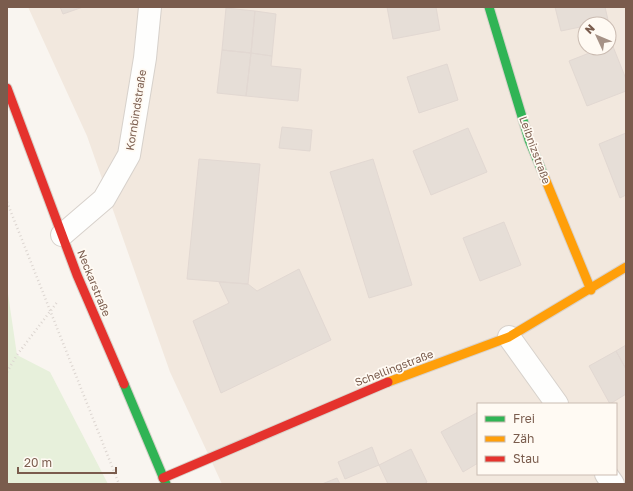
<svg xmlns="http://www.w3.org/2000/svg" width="633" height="491" viewBox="0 0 633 491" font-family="'Golos Text',sans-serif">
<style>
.residential{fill:#f2e8de;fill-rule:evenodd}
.green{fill:#e7f0db}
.building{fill:#e6ded7;stroke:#e2d8d2}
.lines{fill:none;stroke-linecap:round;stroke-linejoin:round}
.street-casing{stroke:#d7d1cb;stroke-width:24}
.fast-casing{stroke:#d9d2cb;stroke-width:11}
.slow-casing{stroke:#d9d2cb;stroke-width:11}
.jam-casing{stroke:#d9d2cb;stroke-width:11}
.path{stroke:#dcd5d0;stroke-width:2.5;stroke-dasharray:1 3;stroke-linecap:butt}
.street{stroke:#fefefd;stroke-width:22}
.fast{stroke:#30b455;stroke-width:9}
.slow{stroke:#ff9f0a;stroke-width:9}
.jam{stroke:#e5322d;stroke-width:9}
.labels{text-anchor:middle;stroke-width:3.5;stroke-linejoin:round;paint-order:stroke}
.street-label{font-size:11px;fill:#7a5c4d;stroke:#fffaf3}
</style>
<rect width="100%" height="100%" fill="#f9f5f0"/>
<path class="residential" d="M 28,7 L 626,7 L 626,484 L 222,484 L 170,372 L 87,136 ZM 585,24 L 609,24 L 609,48 L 585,48 ZM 478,404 L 616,404 L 616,474 L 478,474 Z"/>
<path class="green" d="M 7,287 L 17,355 L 50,372 L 108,484 L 7,484 Z"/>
<path class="building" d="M 60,7 L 83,7 L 63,14 Z
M 387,7 L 436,7 L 440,30 L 393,39 Z
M 555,7 L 605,7 L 608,20 L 585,24 L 585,26 L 561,31 Z
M 226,8 L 255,11 L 251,53 L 222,50 Z
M 255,11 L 276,14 L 272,56 L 251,53 Z
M 612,44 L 626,79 L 626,91 L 587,106 L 569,61 L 602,48 L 609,48 L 609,45 Z
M 222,50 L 251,53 L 246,96 L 217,93 Z
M 251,53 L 272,56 L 271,66 L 301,69 L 298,101 L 246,96 Z
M 447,64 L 458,100 L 419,113 L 407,77 Z
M 282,127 L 312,130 L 310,151 L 279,148 Z
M 468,128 L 487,172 L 431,195 L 413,151 Z
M 626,133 L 626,195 L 620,198 L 599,144 Z
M 199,159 L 260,164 L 248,284 L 187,279 Z
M 373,159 L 412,285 L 369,298 L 330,172 Z
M 504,222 L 521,265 L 480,281 L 463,238 Z
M 299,269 L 331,340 L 221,393 L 193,321 L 229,303 L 219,282 L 248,284 L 257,291 Z
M 626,345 L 626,369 L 616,351 Z
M 616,351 L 626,369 L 626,394 L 610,404 L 589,366 Z
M 478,412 L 478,463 L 463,472 L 441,432 Z
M 372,447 L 379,465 L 345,479 L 338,462 Z
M 411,449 L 427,482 L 424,484 L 388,484 L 379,465 Z
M 337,478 L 340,484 L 322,484 Z"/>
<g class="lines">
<defs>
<path id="street" d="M 62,235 L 104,199 L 129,155 L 145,58 L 150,7
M 509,337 L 557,404
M 606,474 L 613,484"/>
<path id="fast" d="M 489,7 L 529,140 L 544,176
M 124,384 L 166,484"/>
<path id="slow" d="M 544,176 L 591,290
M 388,382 L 509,337 L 626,267"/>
<path id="jam" d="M 7,88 L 77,275 L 124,384
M 163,478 L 388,382"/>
</defs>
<use href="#street" class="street-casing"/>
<use href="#fast" class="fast-casing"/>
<use href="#slow" class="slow-casing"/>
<use href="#jam" class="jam-casing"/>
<path class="path" d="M 7,202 L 119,484
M 7,372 L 17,355 L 58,301"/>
<use href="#street" class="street"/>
<use href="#fast" class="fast"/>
<use href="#slow" class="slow"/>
<use href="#jam" class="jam"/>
</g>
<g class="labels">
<g class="street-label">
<text transform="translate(136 110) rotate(-81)" y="4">Kornbindstraße</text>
<text transform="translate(535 150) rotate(70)" y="4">Leibnizstraße</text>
<text transform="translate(94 283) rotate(68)" y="4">Neckarstraße</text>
<text transform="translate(394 368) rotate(-21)" y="4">Schellingstraße</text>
</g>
</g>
<rect width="633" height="491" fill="none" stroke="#7a5c4d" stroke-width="16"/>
<rect x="477" y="403" width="140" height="72" fill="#fffaf3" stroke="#cabbb1"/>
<rect x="485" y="416" width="20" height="6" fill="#30b455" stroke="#cabbb1"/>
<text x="513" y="423" font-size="12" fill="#7a5c4d">Frei</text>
<rect x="485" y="436" width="20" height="6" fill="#ff9f0a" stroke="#cabbb1"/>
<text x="513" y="443" font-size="12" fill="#7a5c4d">Zäh</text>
<rect x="485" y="456" width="20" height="6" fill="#e5322d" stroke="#cabbb1"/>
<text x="513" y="463" font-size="12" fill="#7a5c4d">Stau</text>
<g transform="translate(597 36) rotate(314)"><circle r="19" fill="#fffaf3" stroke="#cabbb1"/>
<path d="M0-3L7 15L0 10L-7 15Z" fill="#a69286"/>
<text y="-6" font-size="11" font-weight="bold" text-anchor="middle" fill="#7a5c4d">N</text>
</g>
<path d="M18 467v6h98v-6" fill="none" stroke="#7a5c4d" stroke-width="2"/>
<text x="24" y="467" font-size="12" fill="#7a5c4d" stroke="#fffaf3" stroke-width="3" paint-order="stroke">20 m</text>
</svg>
